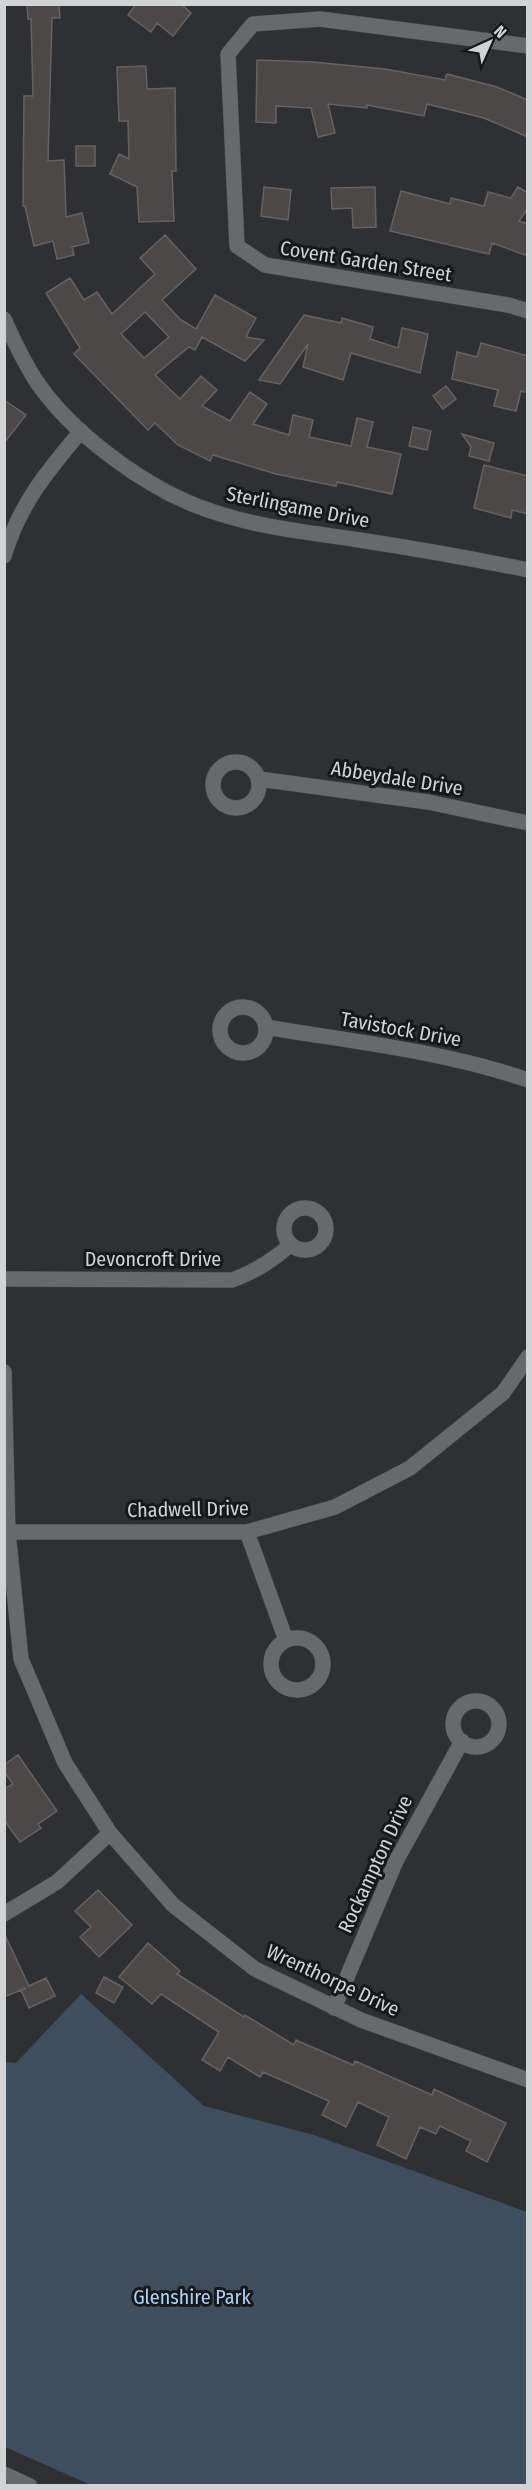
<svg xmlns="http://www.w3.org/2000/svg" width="532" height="2490" viewBox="0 0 532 2490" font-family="'Fira Sans Condensed',sans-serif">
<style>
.green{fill:#3f4e5e}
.building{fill:#4c4847;stroke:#676261;stroke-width:1.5;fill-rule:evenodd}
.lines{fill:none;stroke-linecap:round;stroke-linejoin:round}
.street-casing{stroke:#4a4c4f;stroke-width:16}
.secondary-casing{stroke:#4a4c4f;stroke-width:16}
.street{stroke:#676a6d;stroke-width:15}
.secondary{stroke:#676a6d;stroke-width:15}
.labels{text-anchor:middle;stroke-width:6;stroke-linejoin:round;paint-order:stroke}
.street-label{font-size:20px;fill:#d1d3d5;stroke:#171819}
.park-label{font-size:20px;fill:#aed2fd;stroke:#171819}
</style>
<rect width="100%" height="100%" fill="#2e3033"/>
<path class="green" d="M 81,1994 L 204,2106 L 314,2135 L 527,2212 L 527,2485 L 91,2485 L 5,2447 L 5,2062 L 16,2063 Z"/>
<path class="building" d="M 27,4 L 59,4 L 60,18 L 52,18 L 48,161 L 64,160 L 66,217 L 82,213 L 89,243 L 72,247 L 74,255 L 57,259 L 53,241 L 34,246 L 25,206 L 23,206 L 24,96 L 33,96 L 31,19 L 28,19 Z
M 136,4 L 181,4 L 191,13 L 173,36 L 157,23 L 151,32 L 128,15 Z
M 257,60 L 313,62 L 385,69 L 445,80 L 447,74 L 497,87 L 528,100 L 528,137 L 484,118 L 427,104 L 424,116 L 367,105 L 367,108 L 328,104 L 335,133 L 318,137 L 311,108 L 276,106 L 276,123 L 256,122 Z
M 146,66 L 147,89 L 175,88 L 176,171 L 172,171 L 174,221 L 139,222 L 137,187 L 110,174 L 119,154 L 129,159 L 128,121 L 119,121 L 117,67 Z
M 76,146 L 95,146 L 95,166 L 76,166 Z
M 264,187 L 291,190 L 288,220 L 261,216 Z
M 375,187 L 376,227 L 353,228 L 352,208 L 332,209 L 331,188 Z
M 518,187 L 528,193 L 528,208 L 519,221 L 528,224 L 528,256 L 492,243 L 489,254 L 390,231 L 401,191 L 450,204 L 451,198 L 484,206 L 488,192 L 511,198 Z
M 165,235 L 196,269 L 162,300 L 181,320 L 196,329 L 215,295 L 256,318 L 246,337 L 264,340 L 245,361 L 202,337 L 195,350 L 189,347 L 155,375 L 180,399 L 201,376 L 217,390 L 202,406 L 230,421 L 250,392 L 267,404 L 253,424 L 289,435 L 293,415 L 313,420 L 309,437 L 351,446 L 357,418 L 373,422 L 367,447 L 401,454 L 392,494 L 337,482 L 336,486 L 276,474 L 213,455 L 210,461 L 178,445 L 155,423 L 148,430 L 74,354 L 80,348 L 46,293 L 70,278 L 84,300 L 97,292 L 112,314 L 155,274 L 140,258 ZM 145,312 L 169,337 L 144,358 L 121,334 Z
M 304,315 L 341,323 L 342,318 L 373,327 L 370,339 L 398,348 L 402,328 L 428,334 L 420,373 L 351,353 L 343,380 L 303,367 L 308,344 L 280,384 L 259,380 Z
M 481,343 L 528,356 L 528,393 L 521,391 L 516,411 L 494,406 L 498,390 L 452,379 L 457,352 L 477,357 Z
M 446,386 L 456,399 L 443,409 L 433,396 Z
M 4,400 L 26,415 L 4,443 Z
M 413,427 L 431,431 L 427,450 L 409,446 Z
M 462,434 L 494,443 L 489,461 L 469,456 L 471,447 Z
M 484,465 L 528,476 L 528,514 L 512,510 L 511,518 L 474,508 Z
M 18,1755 L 57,1811 L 38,1824 L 41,1828 L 20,1842 L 4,1820 L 4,1789 L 13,1784 L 4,1772 L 4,1765 Z
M 98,1890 L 132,1925 L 99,1957 L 80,1937 L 91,1927 L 75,1911 Z
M 4,1933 L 29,1986 L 46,1978 L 55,1996 L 29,2008 L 21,1990 L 26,1988 L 4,1997 Z
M 148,1943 L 180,1971 L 177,1974 L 244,2017 L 245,2015 L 294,2045 L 296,2040 L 353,2065 L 355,2061 L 432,2095 L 434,2089 L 506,2123 L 487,2162 L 466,2151 L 471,2141 L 440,2126 L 436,2134 L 420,2127 L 406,2159 L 377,2145 L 389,2117 L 358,2102 L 346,2127 L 322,2115 L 329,2101 L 263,2072 L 260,2077 L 228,2057 L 220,2071 L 202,2060 L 219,2032 L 161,1994 L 152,2004 L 119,1977 Z
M 104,1977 L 123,1987 L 114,2003 L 96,1993 Z"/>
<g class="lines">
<defs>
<path id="street" d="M 528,46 L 320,19 L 253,24 L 228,54 L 237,246 L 265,265 L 508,305 L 528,311
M 4,319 C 13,339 22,358 33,376 C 68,432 149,491 211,511 C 257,527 305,532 353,539 C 412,548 470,558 528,570
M 4,556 C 20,503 47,472 81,431
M213 785a23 23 0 1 1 46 0a23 23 0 1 1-46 0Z
M 259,779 L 428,802 L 528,823
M220 1030a23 23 0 1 1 46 0a23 23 0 1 1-46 0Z
M 266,1027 C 354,1042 443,1051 528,1080
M284 1229a21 21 0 1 1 42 0a21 21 0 1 1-42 0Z
M 4,1279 L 232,1280 C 255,1272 272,1261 290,1245
M 4,1372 L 8,1532 L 21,1659 L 65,1763 L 110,1833 L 173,1905 L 255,1969 L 361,2020 L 528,2080
M 8,1532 L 247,1532 L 335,1507 L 410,1468 L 503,1393 L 528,1357
M 247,1532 L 286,1640
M271 1664a26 26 0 1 1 52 0a26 26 0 1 1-52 0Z
M453 1724a23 23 0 1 1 46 0a23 23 0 1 1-46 0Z
M 4,1914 L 57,1882 L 110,1833
M 334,2008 L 395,1863 L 462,1741"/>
<path id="secondary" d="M 4,2474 L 30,2486"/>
</defs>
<use href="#street" class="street-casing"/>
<use href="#secondary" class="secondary-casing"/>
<use href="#street" class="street"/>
<use href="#secondary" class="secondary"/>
</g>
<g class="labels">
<g class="street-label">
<text transform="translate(366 261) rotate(9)" y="7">Covent Garden Street</text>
<text transform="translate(298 507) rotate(11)" y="7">Sterlingame Drive</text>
<text transform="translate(397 778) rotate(9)" y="7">Abbeydale Drive</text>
<text transform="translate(401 1029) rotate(10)" y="7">Tavistock Drive</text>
<text x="153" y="1266">Devoncroft Drive</text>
<text transform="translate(188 1509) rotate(-1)" y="7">Chadwell Drive</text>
<text transform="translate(375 1864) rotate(-65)" y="7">Rockampton Drive</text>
<text transform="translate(333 1980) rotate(25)" y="7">Wrenthorpe Drive</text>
</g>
<g class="park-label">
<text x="192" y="2304">Glenshire Park</text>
</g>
</g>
<rect width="532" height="2490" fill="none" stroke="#d1d3d5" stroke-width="12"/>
<g transform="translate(490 42) rotate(45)" stroke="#171819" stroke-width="4.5" paint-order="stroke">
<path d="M0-4.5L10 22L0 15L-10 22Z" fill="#d1d3d5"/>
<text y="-9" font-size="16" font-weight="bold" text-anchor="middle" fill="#d1d3d5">N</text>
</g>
</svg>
